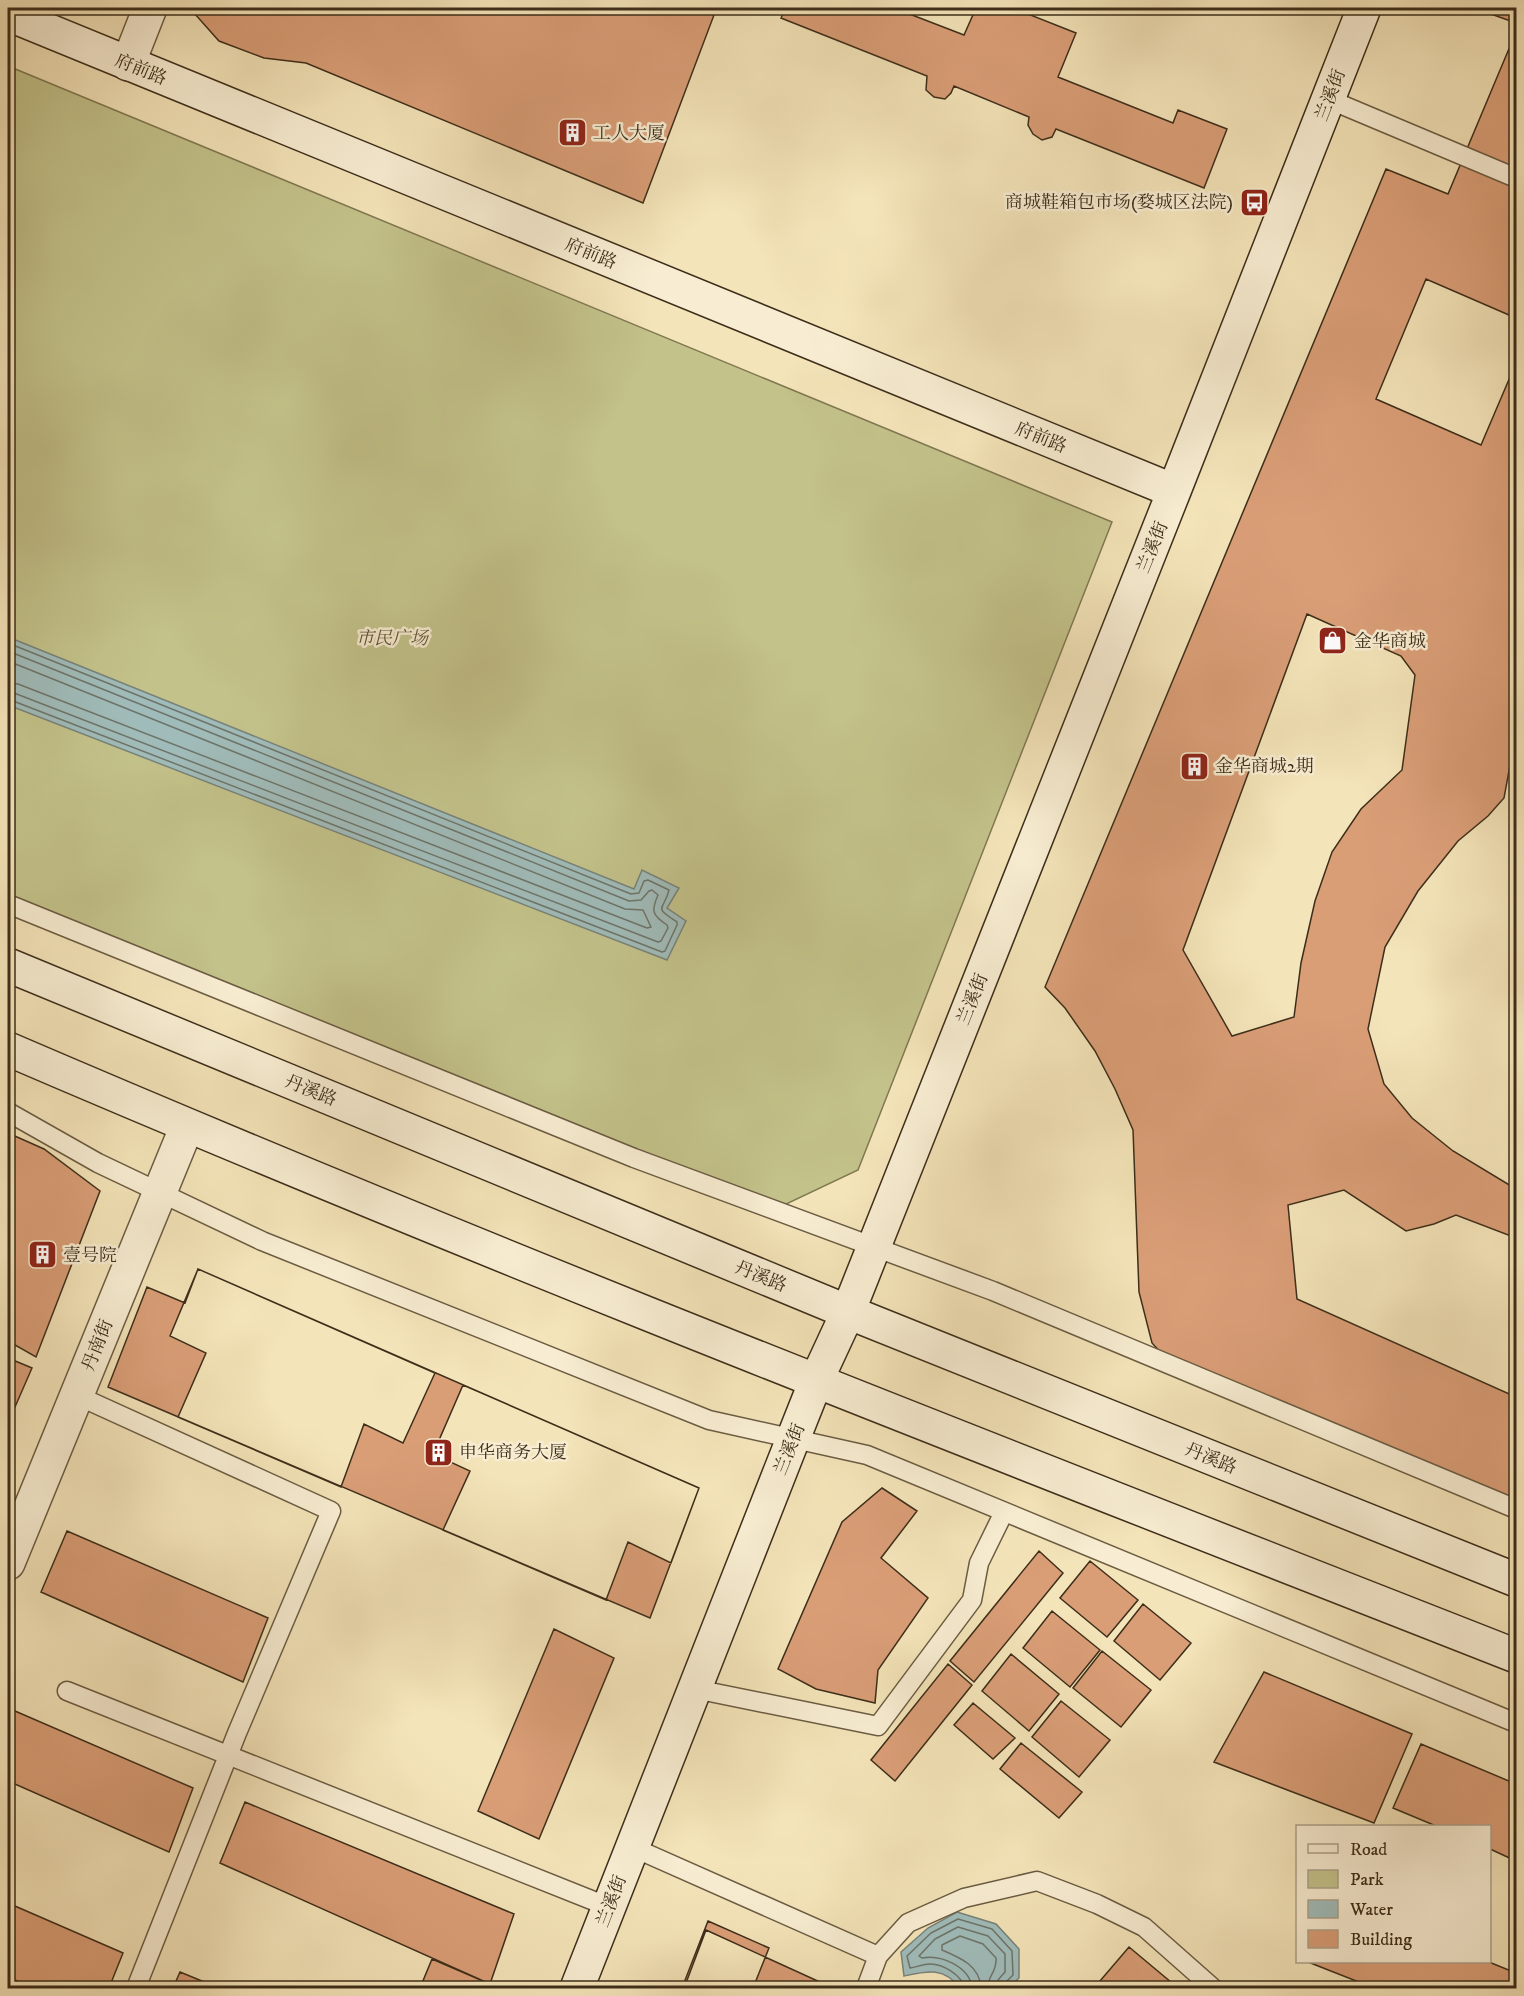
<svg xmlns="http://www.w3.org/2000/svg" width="1524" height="1996" viewBox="0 0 1524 1996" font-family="'IM FELL DW Pica','Noto Serif SC',serif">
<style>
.green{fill:#c3c28a;stroke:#807852;stroke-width:1.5}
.water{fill:#a0bcba;stroke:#78837a;stroke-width:1.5}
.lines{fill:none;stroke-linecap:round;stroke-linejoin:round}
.shore{stroke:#6e756a;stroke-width:1.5}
.building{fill:#da9e77;stroke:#3d2e1a;stroke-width:1.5;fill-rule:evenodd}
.lane-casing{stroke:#6b5c42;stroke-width:21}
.street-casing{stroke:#6b5c42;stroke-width:36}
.secondary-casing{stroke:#3d2e1a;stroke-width:36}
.lane{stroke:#f8edd2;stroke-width:18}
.street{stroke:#f8edd2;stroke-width:33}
.secondary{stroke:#f8edd2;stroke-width:33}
.labels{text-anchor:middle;stroke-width:5;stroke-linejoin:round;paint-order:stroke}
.street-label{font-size:18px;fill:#3d2e1a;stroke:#f8edd2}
.poi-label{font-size:18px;fill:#3d2e1a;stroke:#f8edd2;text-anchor:start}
.park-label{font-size:18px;font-style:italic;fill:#5e5336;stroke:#f8edd2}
</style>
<rect width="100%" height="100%" fill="#f4e4b9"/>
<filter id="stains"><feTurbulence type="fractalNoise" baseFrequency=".00333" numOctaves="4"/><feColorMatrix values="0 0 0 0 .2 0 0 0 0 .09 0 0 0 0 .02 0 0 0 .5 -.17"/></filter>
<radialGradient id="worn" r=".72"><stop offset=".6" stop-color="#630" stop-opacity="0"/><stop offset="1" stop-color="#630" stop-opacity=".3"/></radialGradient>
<path class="green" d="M 8,66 L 1112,522 L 858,1170 L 780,1207 L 8,894 Z"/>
<path class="water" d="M 8,637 L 634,889 L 642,870 L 679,888 L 667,908 L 686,921 L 667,960 L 8,705 Z
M 957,1912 L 996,1924 L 1019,1949 L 1019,1978 L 1008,1988 L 960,1988 C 944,1967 928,1971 904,1976 L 901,1952 L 928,1928 Z"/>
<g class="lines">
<path class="shore" d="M 8,643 L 631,894 L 639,893 L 644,881 L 648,880 L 669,890 C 664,911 652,906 677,922 L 677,925 L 665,951 L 662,952 L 8,699
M 8,651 L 629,901 L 641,900 L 649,891 L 652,890 L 658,895 C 651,911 652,915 667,925 L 668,928 L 661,941 L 658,942 L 14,693 L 8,692
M 8,661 L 625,909 L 643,910 L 651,927 L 647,928 L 18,684 L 8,683
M 964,1988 C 962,1975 943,1964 930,1964 C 923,1964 917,1967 910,1968 L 907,1956 L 931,1933 L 958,1919 L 992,1929 L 1012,1951 L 1013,1975 L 1005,1983 L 1004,1988
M 972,1988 C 970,1967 941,1954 922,1958 L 919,1956 L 935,1939 L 958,1927 L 988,1936 L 1005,1954 L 1005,1972 L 998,1980 L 997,1988
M 981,1988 C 980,1966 961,1958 942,1950 L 942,1945 L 960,1936 L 983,1944 L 996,1958 C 997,1973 988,1974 988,1988"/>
</g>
<path class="building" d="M 193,8 L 697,8 L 714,15 L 643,203 L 306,63 L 264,58 L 219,41 L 194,13 Z
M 786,8 L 894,8 L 964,35 L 976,8 L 1013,8 L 1076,33 L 1058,77 L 1173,123 L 1178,110 L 1227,129 L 1204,188 L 1056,129 L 1052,137 L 1042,140 L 1033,134 L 1028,125 L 1029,117 L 954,86 L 951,93 L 945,99 L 934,97 L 926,90 L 927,76 L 781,18 Z
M 1474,8 L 1516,8 L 1516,23 Z
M 1516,32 L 1516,318 L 1426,279 L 1376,399 L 1481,445 L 1516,363 L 1516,762 L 1511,760 L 1504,798 L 1488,816 L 1458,841 L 1418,891 L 1385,947 L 1368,1029 L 1384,1084 L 1412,1118 L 1453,1151 L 1516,1189 L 1516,1238 L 1456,1215 L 1434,1224 L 1406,1231 L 1344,1190 L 1288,1205 L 1297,1299 L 1516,1397 L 1516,1502 L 1174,1367 L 1152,1343 L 1139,1292 L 1133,1130 L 1115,1089 L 1095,1051 L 1065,1008 L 1045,987 L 1386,169 L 1448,194 ZM 1307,614 L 1401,656 L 1415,675 L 1402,770 L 1361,809 L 1332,852 L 1315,901 L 1301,963 L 1294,1017 L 1232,1036 L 1183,950 Z
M 8,1133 L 44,1149 L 100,1191 L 36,1357 L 8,1341 L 8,1269 L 10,1241 L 8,1240 Z
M 198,1269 L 699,1488 L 650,1618 L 108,1387 L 147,1287 L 185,1303 Z
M 198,1269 L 435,1373 L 403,1443 L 364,1424 L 341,1487 L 178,1417 L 206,1353 L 170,1336 Z
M 8,1358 L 32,1368 L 8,1423 Z
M 463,1385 L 699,1488 L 671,1563 L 628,1542 L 606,1600 L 443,1530 L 470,1471 L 433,1454 Z
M 882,1488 L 917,1511 L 881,1558 L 928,1598 L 878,1670 L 875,1703 L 816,1689 L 778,1669 L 842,1522 Z
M 67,1531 L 268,1618 L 243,1682 L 41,1592 Z
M 1039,1551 L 1063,1573 L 974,1682 L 950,1661 Z
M 1090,1561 L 1138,1600 L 1107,1637 L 1060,1598 Z
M 1143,1604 L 1191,1643 L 1160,1680 L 1114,1641 Z
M 1052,1611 L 1100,1650 L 1070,1687 L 1023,1648 Z
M 554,1629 L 614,1658 L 539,1839 L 478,1811 Z
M 1102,1651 L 1151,1690 L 1121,1727 L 1073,1688 Z
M 1011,1654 L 1059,1694 L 1029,1731 L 982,1691 Z
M 948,1664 L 972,1685 L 895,1781 L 871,1760 Z
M 1264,1672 L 1412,1734 L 1374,1823 L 1214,1762 Z
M 1061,1701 L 1110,1740 L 1079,1777 L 1032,1737 Z
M 973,1703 L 1015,1738 L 993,1759 L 954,1725 Z
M 8,1708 L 193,1788 L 169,1852 L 8,1781 Z
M 1021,1743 L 1082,1792 L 1059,1818 L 1000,1769 Z
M 1421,1744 L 1516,1784 L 1516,1861 L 1490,1849 L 1490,1826 L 1436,1826 L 1393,1808 Z
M 245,1802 L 514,1914 L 490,1984 L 220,1863 Z
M 8,1903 L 123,1953 L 109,1988 L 33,1988 L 8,1977 Z
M 708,1921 L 769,1948 L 753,1988 L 682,1988 Z
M 706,1930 L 833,1988 L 698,1988 L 686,1983 Z
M 1129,1947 L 1178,1988 L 1094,1988 Z
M 432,1959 L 490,1984 L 488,1988 L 420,1988 Z
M 1308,1962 L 1489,1962 L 1516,1973 L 1516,1988 L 1374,1988 Z
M 180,1972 L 219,1988 L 173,1988 Z"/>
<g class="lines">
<defs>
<path id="lane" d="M 1328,99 L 1516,178
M 8,904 L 634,1158 L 993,1291 L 1516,1509
M 8,1112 L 98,1163 L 262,1241 L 709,1420 L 867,1455 L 1516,1723
M 76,1395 L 331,1511 L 237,1733 L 136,1988
M 695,1689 L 878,1726 L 972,1600 L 979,1563 L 1004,1512
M 67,1691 L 609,1907
M 632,1847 L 878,1956
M 866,1988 L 878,1956 L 908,1923 L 964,1898 L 1037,1881 L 1097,1904 L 1144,1927 L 1213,1988"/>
<path id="street" d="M 128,64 L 150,8
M 8,1563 L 187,1126"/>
<path id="secondary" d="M 8,14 L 1174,491
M 8,965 L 848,1312 L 1516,1580
M 8,1049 C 506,1263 1012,1458 1516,1656
M 577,1988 L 793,1439 L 816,1381 L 848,1312 L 1174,491 L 1364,8"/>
</defs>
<use href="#lane" class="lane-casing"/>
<use href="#street" class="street-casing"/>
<use href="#secondary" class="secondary-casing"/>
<use href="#lane" class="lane"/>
<use href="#street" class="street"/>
<use href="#secondary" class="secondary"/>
</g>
<defs>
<symbol id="building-square" viewBox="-11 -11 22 22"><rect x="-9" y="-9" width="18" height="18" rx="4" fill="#8f2418" stroke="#f8edd2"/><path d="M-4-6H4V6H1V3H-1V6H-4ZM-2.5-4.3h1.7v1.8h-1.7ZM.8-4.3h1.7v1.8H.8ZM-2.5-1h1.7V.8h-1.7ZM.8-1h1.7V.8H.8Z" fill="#fff"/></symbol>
<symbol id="bus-square" viewBox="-11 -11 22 22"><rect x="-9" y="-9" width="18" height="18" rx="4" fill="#8f2418" stroke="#f8edd2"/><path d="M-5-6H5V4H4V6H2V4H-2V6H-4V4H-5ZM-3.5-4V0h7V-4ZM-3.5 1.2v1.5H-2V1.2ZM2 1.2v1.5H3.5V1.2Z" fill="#fff"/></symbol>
<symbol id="shop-square" viewBox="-11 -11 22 22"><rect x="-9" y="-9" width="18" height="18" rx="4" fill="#8f2418" stroke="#f8edd2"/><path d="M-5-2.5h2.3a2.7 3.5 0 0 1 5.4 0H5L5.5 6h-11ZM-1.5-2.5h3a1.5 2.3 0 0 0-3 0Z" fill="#fff"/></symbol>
</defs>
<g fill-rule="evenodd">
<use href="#building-square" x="556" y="116" width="33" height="33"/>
<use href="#bus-square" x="1238" y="186" width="33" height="33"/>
<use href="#shop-square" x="1316" y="624" width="33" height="33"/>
<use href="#building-square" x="1178" y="750" width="33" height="33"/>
<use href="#building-square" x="26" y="1238" width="33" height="33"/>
<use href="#building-square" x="422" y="1436" width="33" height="33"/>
</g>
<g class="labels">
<g class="street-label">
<text transform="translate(141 69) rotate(22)" y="6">府前路</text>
<text transform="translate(1330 95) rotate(-69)" y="6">兰溪街</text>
<text transform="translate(591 253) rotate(22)" y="6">府前路</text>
<text transform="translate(1041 437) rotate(22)" y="6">府前路</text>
<text transform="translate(1152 547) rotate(-68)" y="6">兰溪街</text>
<text transform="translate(972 999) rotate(-68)" y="6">兰溪街</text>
<text transform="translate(311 1090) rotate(22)" y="6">丹溪路</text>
<text transform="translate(761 1276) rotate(22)" y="6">丹溪路</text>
<text transform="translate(97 1345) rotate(-68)" y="6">丹南街</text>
<text transform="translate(789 1449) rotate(-68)" y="6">兰溪街</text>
<text transform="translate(1211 1458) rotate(22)" y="6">丹溪路</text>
<text transform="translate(611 1901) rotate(-69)" y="6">兰溪街</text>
</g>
<g class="poi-label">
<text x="593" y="139">工人大厦</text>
<text x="1233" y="208" text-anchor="end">商城鞋箱包市场(婺城区法院)</text>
<text x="1354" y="647">金华商城</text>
<text x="1215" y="772">金华商城2期</text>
<text x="63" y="1261">壹号院</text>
<text x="459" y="1458">申华商务大厦</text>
</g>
<g class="park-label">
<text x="392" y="644">市民广场</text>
</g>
</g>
<rect width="1524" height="1996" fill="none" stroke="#f4e4b9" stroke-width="30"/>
<rect x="9" y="9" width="1506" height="1978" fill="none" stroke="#3d2e1a" stroke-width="3"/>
<rect x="15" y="15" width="1494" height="1966" fill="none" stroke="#3d2e1a" stroke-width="1.5"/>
<rect x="1296" y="1825" width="195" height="138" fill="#f8edd2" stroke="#ada188" stroke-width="1.5"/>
<rect x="1308" y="1844" width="30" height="9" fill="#f8edd2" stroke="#ada188" stroke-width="1.5"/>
<text x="1350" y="1855" font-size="18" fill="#3d2e1a">Road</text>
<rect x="1308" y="1870" width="30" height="18" fill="#c3c28a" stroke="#ada188" stroke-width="1.5"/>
<text x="1350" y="1885" font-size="18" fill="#3d2e1a">Park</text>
<rect x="1308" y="1900" width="30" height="18" fill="#a0bcba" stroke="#ada188" stroke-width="1.5"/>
<text x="1350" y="1915" font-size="18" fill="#3d2e1a">Water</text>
<rect x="1308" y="1930" width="30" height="18" fill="#da9e77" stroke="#ada188" stroke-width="1.5"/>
<text x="1350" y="1945" font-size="18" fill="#3d2e1a">Building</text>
<rect width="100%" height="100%" filter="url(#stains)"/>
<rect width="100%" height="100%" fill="url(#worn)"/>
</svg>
